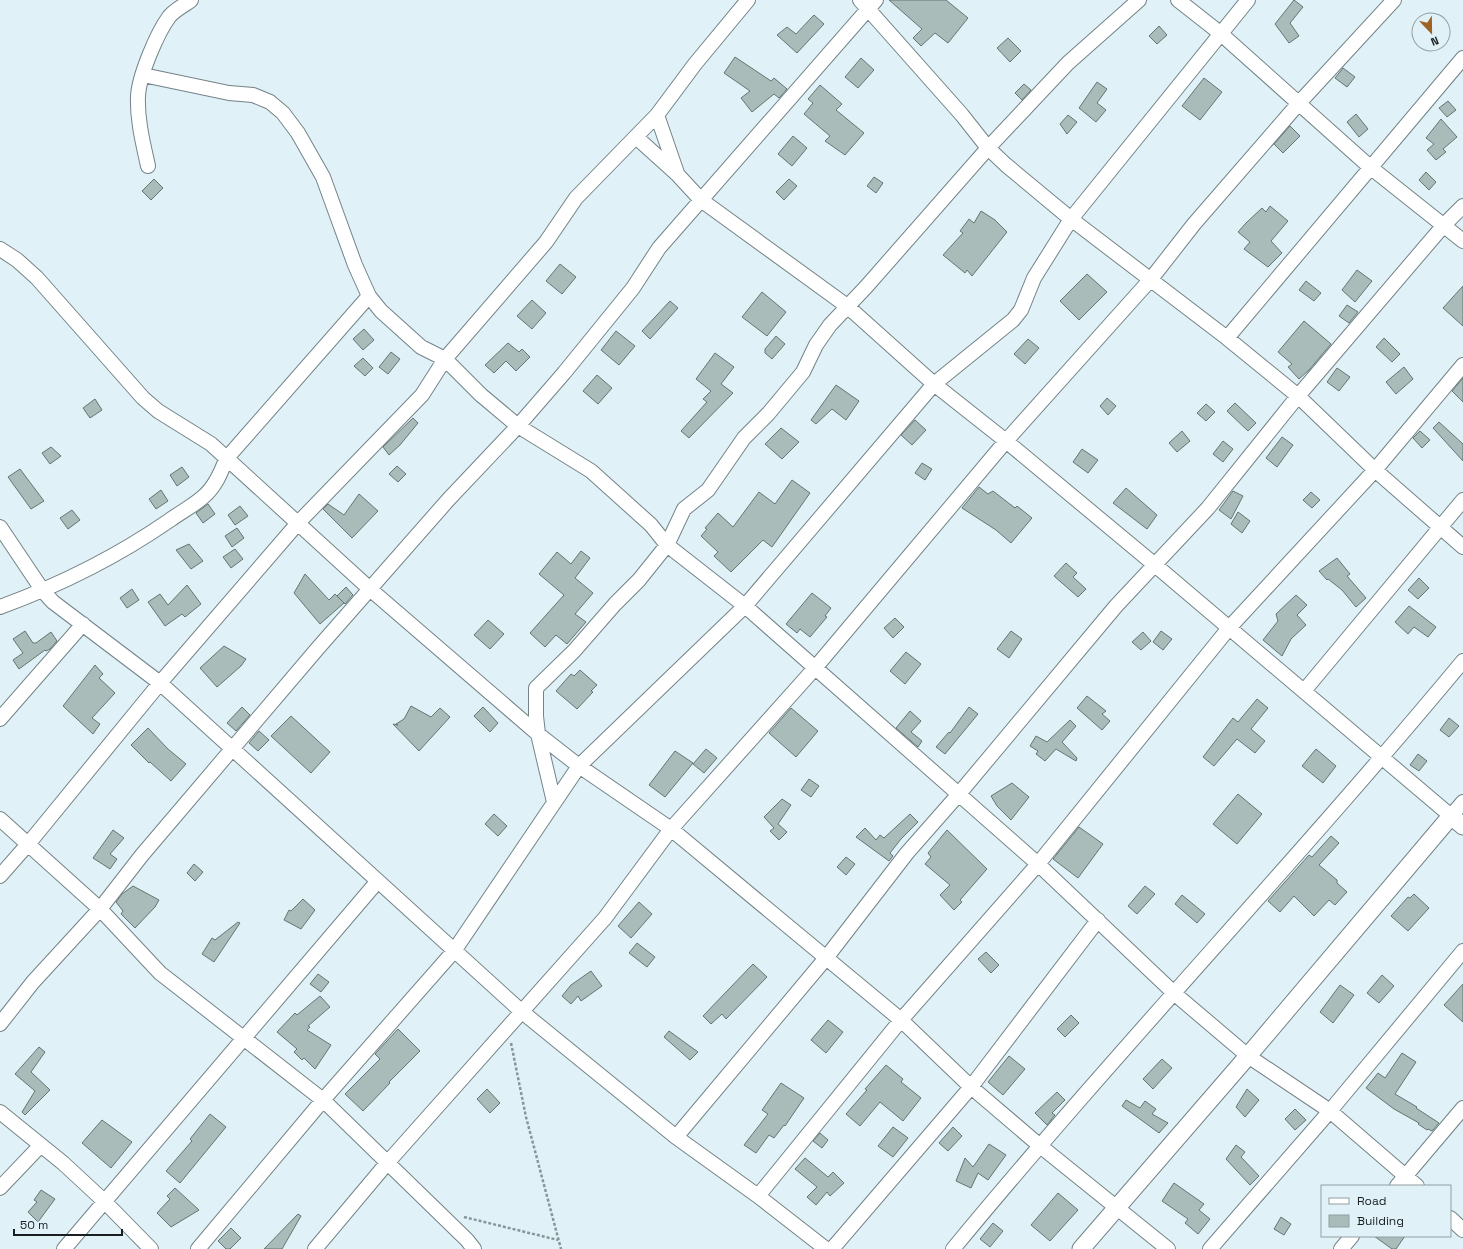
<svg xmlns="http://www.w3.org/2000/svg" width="1463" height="1249" viewBox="0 0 1463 1249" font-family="'Space Grotesk',sans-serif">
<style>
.building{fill:#aabcb9;stroke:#657573}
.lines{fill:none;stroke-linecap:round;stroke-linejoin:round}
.minor-casing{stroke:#738388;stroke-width:16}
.tertiary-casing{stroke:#738388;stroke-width:19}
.path{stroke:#899699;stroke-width:2.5;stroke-dasharray:3 2;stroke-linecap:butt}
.minor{stroke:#fff;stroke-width:14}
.tertiary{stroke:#fff;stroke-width:17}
</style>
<rect width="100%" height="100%" fill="#e0f2f7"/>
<path class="building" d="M 889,0 L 946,0 L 968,18 L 948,43 L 935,33 L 921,46 L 913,38 L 922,29 Z
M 1294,0 L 1303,7 L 1290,23 L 1299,36 L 1289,43 L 1275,24 Z
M 814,15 L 824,24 L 797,53 L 777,35 L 787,27 L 796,34 Z
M 1159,26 L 1167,35 L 1157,44 L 1149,36 Z
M 1008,38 L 1021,51 L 1010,62 L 997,48 Z
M 735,57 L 771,81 L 774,78 L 787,89 L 779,98 L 774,94 L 752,112 L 741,98 L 750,91 L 724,73 Z
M 861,58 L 874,70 L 858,88 L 845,77 Z
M 1343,68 L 1355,77 L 1347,87 L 1335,78 Z
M 1204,78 L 1222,92 L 1200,120 L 1182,106 Z
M 1097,82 L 1107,89 L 1097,103 L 1106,110 L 1096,122 L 1079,108 Z
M 1024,84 L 1031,90 L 1022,100 L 1015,93 Z
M 820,85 L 842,104 L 836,110 L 864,133 L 845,155 L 825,141 L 830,136 L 804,114 L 813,103 L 808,99 Z
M 1448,101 L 1456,110 L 1447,117 L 1439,108 Z
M 1356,114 L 1368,129 L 1359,137 L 1347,122 Z
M 1068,115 L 1077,122 L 1067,134 L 1060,124 Z
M 1441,119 L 1457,137 L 1443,149 L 1446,152 L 1436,160 L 1427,150 L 1434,144 L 1426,138 Z
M 1290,126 L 1300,136 L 1283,153 L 1274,144 Z
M 793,136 L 807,148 L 792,166 L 778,154 Z
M 1426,172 L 1436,182 L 1429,190 L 1419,180 Z
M 874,177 L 883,183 L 876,193 L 867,186 Z
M 154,179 L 163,188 L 151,200 L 142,191 Z
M 789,179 L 797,186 L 784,200 L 776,192 Z
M 1270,206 L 1288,221 L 1271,241 L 1282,253 L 1268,267 L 1244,249 L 1250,242 L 1238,232 L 1246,223 L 1262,208 L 1266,212 Z
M 981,211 L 995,220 L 1007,232 L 972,276 L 967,270 L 965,273 L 943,255 L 963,233 L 960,231 L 969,219 L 974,223 Z
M 560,264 L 576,277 L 562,294 L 546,281 Z
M 1357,270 L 1372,281 L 1355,302 L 1342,290 Z
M 1087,274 L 1107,292 L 1079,320 L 1060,301 Z
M 1306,281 L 1321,293 L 1314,301 L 1299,290 Z
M 1463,286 L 1463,326 L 1443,308 Z
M 762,292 L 786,312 L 767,336 L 742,317 Z
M 532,300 L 546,313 L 532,329 L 517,316 Z
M 670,301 L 678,308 L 650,339 L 642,331 Z
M 1347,305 L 1358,312 L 1349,323 L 1339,316 Z
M 1304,321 L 1331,344 L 1309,370 L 1299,379 L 1288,367 L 1292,364 L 1278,352 Z
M 364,329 L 374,340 L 363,350 L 353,339 Z
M 616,331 L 635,346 L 619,365 L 601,350 Z
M 776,336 L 785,344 L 772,359 L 765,353 L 765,349 Z
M 1384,338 L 1400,354 L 1392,362 L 1376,347 Z
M 1028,339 L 1039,348 L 1025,364 L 1014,354 Z
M 508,343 L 519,352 L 522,349 L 530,357 L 516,371 L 506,361 L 494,373 L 485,365 Z
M 391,352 L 400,359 L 388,374 L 379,367 Z
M 715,353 L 734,367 L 721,384 L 733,393 L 689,438 L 681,431 L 707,402 L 703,399 L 711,391 L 696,379 Z
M 363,358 L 373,368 L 365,376 L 354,366 Z
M 1404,367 L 1413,379 L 1396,394 L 1386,382 Z
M 1337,368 L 1350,377 L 1339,391 L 1327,382 Z
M 597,375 L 612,388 L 598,404 L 583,391 Z
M 1463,378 L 1463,402 L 1452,391 Z
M 836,385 L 859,401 L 846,420 L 832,409 L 816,424 L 811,420 Z
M 1107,398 L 1116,406 L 1108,415 L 1100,406 Z
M 95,399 L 102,410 L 90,418 L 83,408 Z
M 1235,403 L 1256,423 L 1248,431 L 1227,411 Z
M 1206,404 L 1215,412 L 1206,421 L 1197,413 Z
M 413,418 L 418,423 L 400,445 L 389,455 L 383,447 Z
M 915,420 L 926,430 L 912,445 L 901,435 Z
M 1439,422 L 1463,444 L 1463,461 L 1433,428 Z
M 781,428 L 799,442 L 782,459 L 765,444 Z
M 1182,431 L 1190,441 L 1177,452 L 1169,443 Z
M 1420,431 L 1430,440 L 1422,448 L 1413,438 Z
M 1282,437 L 1293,445 L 1277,467 L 1266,458 Z
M 1223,441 L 1233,449 L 1223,462 L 1213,454 Z
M 51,447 L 61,456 L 50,464 L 42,453 Z
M 1082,449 L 1098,460 L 1088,473 L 1073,462 Z
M 922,463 L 932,469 L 925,480 L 915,473 Z
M 397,466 L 406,474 L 398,482 L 389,474 Z
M 182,467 L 189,477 L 177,486 L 170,475 Z
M 20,469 L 44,501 L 31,509 L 8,477 Z
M 792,480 L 810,493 L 772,547 L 763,540 L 731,572 L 714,556 L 718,552 L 701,536 L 707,529 L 705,528 L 718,513 L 733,527 L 759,492 L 775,504 Z
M 979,487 L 988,494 L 993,491 L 1015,508 L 1017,506 L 1032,518 L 1011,543 L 996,530 L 962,508 Z
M 1126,488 L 1157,515 L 1147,529 L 1113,503 Z
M 161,490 L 168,501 L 156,509 L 149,499 Z
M 1233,491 L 1243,496 L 1231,519 L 1219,510 Z
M 1311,492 L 1320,500 L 1312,508 L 1303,500 Z
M 359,494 L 378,511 L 352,538 L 323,509 L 328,504 L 344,515 Z
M 208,504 L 215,514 L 203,523 L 196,513 Z
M 240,506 L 248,516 L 235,525 L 228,515 Z
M 72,510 L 80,520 L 68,529 L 60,518 Z
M 1238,512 L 1250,521 L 1242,533 L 1231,524 Z
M 237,528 L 244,538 L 232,547 L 225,536 Z
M 189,544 L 203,561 L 191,569 L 176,550 Z
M 235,549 L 243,559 L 231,568 L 223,557 Z
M 581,551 L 590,558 L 575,578 L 593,593 L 575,614 L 586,622 L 567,644 L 556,635 L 545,647 L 530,633 L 564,595 L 539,574 L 557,552 L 571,564 Z
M 1337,558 L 1350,574 L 1347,576 L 1366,598 L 1356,607 L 1342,590 L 1328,579 L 1327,580 L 1319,571 Z
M 1066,563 L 1077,573 L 1073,577 L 1086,589 L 1078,597 L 1054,576 Z
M 305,574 L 329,600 L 335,594 L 344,603 L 320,624 L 294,593 Z
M 1419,578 L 1429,588 L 1418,599 L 1408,590 Z
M 187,585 L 201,604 L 185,617 L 182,614 L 165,626 L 148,602 L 160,594 L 168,605 Z
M 346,587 L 353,595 L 345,604 L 337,596 Z
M 132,589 L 139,600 L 127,608 L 120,598 Z
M 812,593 L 831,608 L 825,616 L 827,617 L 810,637 L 800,629 L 797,633 L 786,624 Z
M 1296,595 L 1307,605 L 1297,615 L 1306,625 L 1291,639 L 1282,656 L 1263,640 L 1278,621 L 1276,614 Z
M 1409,606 L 1436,627 L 1428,637 L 1414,627 L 1408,634 L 1395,622 Z
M 895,618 L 904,627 L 893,638 L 884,628 Z
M 488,620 L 504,634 L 490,649 L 474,635 Z
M 25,631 L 33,643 L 36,643 L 51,632 L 57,641 L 50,649 L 46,651 L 45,650 L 19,669 L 13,660 L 23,653 L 13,639 Z
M 1011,631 L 1022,639 L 1009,658 L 997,649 Z
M 1161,631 L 1172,639 L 1163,650 L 1153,642 Z
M 1143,632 L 1151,641 L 1141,650 L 1132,642 Z
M 224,646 L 246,659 L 241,666 L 217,687 L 200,668 Z
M 906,652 L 921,664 L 905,684 L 890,671 Z
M 95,665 L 103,674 L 99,678 L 115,693 L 92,718 L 100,724 L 93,734 L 63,706 Z
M 580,670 L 597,685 L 591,691 L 593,692 L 577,709 L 556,691 L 571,674 L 574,676 Z
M 1087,696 L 1106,711 L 1102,714 L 1110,721 L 1102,730 L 1077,708 Z
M 1257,699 L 1268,708 L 1251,729 L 1265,741 L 1255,753 L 1237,739 L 1214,766 L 1203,757 L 1233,718 L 1238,722 Z
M 411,706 L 431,717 L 440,708 L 450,717 L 419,751 L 393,724 L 398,725 L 396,724 L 404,719 Z
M 242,707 L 250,715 L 236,731 L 227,723 Z
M 483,707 L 498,723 L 490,732 L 474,716 Z
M 969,707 L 978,714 L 945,754 L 936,747 L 949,732 L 950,733 Z
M 791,708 L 818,731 L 796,757 L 769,733 Z
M 910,711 L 921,721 L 911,732 L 922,741 L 918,747 L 896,728 Z
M 291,716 L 330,752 L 311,773 L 271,736 Z
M 1449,718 L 1459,726 L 1449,737 L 1440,730 Z
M 1070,720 L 1076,726 L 1062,742 L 1077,758 L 1076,761 L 1056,749 L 1045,761 L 1036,754 L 1038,751 L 1030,746 L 1036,736 L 1047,742 Z
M 148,728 L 168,749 L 186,764 L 171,781 L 150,762 L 149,763 L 131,745 Z
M 259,731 L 269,740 L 258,751 L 249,743 Z
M 706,749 L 717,758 L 704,773 L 693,764 Z
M 1316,749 L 1336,766 L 1323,783 L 1302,766 Z
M 675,751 L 693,763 L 665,797 L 649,785 Z
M 1418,754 L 1427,761 L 1419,771 L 1410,765 Z
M 809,779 L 819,786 L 811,797 L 801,790 Z
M 1012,783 L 1029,797 L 1011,820 L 997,806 L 991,796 Z
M 1238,794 L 1262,814 L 1237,844 L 1213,824 Z
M 782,799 L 791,805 L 778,824 L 787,832 L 779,840 L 770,831 L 774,828 L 764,817 Z
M 494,814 L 507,826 L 498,836 L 485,824 Z
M 910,814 L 918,822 L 901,839 L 890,853 L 893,856 L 889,861 L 856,837 L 865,828 L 876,840 L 880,835 L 884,838 Z
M 1079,827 L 1103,844 L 1078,878 L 1053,859 Z
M 113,830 L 124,838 L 110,854 L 117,859 L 110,869 L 93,858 Z
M 947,830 L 987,869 L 960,900 L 962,902 L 954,910 L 940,895 L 950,885 L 925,864 L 931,857 L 928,853 Z
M 1331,836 L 1339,843 L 1319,865 L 1337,880 L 1337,883 L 1347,892 L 1335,905 L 1329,900 L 1314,916 L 1294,896 L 1280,912 L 1268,901 L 1309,855 L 1312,857 Z
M 846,857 L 855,864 L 846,875 L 837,867 Z
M 194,864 L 203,872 L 195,881 L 187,873 Z
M 133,886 L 159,900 L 155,907 L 135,928 L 121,914 L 123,911 L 116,902 L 122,894 Z
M 1145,886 L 1155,894 L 1137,914 L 1128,906 Z
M 1414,894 L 1429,908 L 1408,931 L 1391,916 L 1408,897 L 1410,898 Z
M 1182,895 L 1205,914 L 1197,923 L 1175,904 Z
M 303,899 L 315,910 L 301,929 L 284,920 L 289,910 L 291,911 Z
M 639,902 L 652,914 L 631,938 L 618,926 Z
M 238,922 L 240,923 L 214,962 L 202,954 L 212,938 L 215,940 Z
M 637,943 L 655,957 L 647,967 L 629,953 Z
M 986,952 L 999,965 L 991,973 L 978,959 Z
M 753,964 L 767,977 L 726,1019 L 722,1014 L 711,1024 L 703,1016 Z
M 591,971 L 602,986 L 581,1001 L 578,996 L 571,1004 L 562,996 L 571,985 Z
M 318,974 L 329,982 L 321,992 L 310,984 Z
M 1382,975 L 1394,986 L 1379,1003 L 1367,993 Z
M 1463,984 L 1463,1022 L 1444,1005 Z
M 1340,985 L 1354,995 L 1333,1023 L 1320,1012 Z
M 320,996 L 330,1007 L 308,1026 L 310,1027 L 307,1030 L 331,1045 L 315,1069 L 304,1058 L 302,1060 L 294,1052 L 297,1049 L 277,1032 L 295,1013 L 297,1015 Z
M 1071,1015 L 1079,1023 L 1065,1037 L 1057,1029 Z
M 828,1020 L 843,1032 L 826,1053 L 811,1040 Z
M 398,1029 L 420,1051 L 389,1082 L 390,1083 L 363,1111 L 345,1094 L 380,1059 L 375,1054 Z
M 669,1031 L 698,1052 L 690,1060 L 664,1037 Z
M 39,1047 L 45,1052 L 31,1072 L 50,1090 L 25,1115 L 22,1112 L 35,1091 L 15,1074 Z
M 1402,1053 L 1416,1062 L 1395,1094 L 1417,1107 L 1416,1108 L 1439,1123 L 1432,1131 L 1428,1129 L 1427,1130 L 1418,1124 L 1419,1123 L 1394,1109 L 1366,1088 L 1378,1073 L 1385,1078 Z
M 1009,1056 L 1025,1069 L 1003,1095 L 988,1082 Z
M 1162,1059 L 1172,1068 L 1153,1089 L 1143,1079 Z
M 886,1065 L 903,1079 L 901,1082 L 921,1098 L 903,1121 L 880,1102 L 860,1126 L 846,1114 L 867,1090 L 865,1089 Z
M 781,1083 L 804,1098 L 785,1126 L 784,1125 L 774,1138 L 769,1135 L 756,1153 L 744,1145 L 768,1114 L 762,1110 Z
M 487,1089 L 500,1103 L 490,1113 L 477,1099 Z
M 1247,1089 L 1259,1100 L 1245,1117 L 1236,1107 Z
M 1057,1092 L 1065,1100 L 1052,1113 L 1055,1115 L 1047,1125 L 1035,1113 Z
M 1126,1100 L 1140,1108 L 1145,1101 L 1156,1109 L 1152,1114 L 1168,1123 L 1159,1133 L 1122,1106 Z
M 1295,1109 L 1306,1120 L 1295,1130 L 1285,1119 Z
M 210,1114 L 226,1127 L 180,1183 L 166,1171 L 192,1141 L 190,1139 Z
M 102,1120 L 132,1142 L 111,1168 L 82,1143 Z
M 893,1127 L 908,1138 L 893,1157 L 878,1146 Z
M 953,1127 L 962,1136 L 948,1151 L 939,1143 Z
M 820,1133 L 828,1140 L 822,1148 L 813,1141 Z
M 989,1144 L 1006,1155 L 988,1180 L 978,1173 L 971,1188 L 956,1181 L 965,1158 L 973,1167 Z
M 1236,1145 L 1245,1152 L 1241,1157 L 1259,1176 L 1250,1185 L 1226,1159 Z
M 805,1158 L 828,1177 L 833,1172 L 844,1183 L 830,1196 L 827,1192 L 816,1205 L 807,1197 L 817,1187 L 795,1169 Z
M 1174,1183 L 1204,1204 L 1199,1210 L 1210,1219 L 1198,1234 L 1185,1223 L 1188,1219 L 1162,1201 Z
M 175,1188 L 199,1210 L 171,1227 L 157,1213 L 170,1199 L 167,1196 Z
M 41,1190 L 55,1199 L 38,1222 L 28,1212 L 37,1202 L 34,1200 Z
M 1058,1193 L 1078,1210 L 1050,1241 L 1031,1225 Z
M 298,1214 L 301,1216 L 282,1249 L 264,1249 Z
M 1281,1217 L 1291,1224 L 1284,1235 L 1274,1229 Z
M 993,1223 L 1003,1231 L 990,1247 L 980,1239 Z
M 231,1228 L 241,1238 L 230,1249 L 226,1249 L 218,1241 Z
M 1374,1236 L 1405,1236 L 1396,1249 L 1392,1249 Z"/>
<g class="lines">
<defs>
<path id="minor" d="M 860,0 L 962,115 L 988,148 L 1006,165 L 1071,219 L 1227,338 L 1298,396 L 1375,470 L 1463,547
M 1178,0 L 1220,33 L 1370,167 L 1463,241
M 143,75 L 229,93 L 253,95 L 270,102 L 283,113 L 298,133 L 323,177 L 355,265 L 369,296 L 381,311 L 421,347 L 445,359 L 481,395 L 518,426 L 591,471 L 651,525 L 667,545 L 745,606 L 1038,864 L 1175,994 L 1248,1056 L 1330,1111 L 1417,1186
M 657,115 L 677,173
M 636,137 L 677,174 L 701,200 L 847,306 L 934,384 L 1006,441 L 1155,565 L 1451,816 L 1463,802
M 148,166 C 143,143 137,120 138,96 C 139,76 157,33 169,17 C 174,10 185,5 191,0
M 0,249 L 17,260 L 37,278 L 143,398 L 158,411 L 211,444 L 371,590 L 538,734 L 579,766 L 671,829 L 901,1020 L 971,1087 L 1039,1145 L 1168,1249
M 1227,338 L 1463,58
M 0,527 L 43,591 L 53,602 L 160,683 L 521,1011 L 676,1137 L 758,1196 L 826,1249
M 0,607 C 60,585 118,556 170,520 C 181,512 193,506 203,497 C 215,487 221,473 226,459 L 369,296
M 1304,691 L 1463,500
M 0,719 L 83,624
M 554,802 L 538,734 L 536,716 L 536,688 L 574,651 L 615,604 L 639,580 L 667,545 L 684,509 L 708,490 L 744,438 L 768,414 L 803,372 L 816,345 L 830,325 L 866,287 L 988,148 L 1068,63 L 1139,0
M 0,819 L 100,909 L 160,973 L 323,1100 L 467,1240 L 474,1249
M 0,876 L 29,843 L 160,683 L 298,523 L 422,395 L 445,359 L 546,242 L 576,198 L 657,115 L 695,64 L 748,0
M 0,1024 L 33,982 L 100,909 L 142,855 L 318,648 L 448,500 L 518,426 L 564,373 L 633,288 L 659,248 L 876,0
M 0,1112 L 63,1163 L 104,1201 L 151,1249
M 676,1137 L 826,958 L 907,853 L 958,795 L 1116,606 L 1208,508 L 1298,396 L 1444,225 L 1463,206
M 1397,1186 L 1463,1108
M 0,1188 L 41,1145
M 758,1196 L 901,1020 L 1038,864 L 1229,628 L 1375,470 L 1463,365
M 1450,1218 L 1463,1230
M 64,1249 L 377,882
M 198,1249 L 323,1100 L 454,951 L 579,766 L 745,606 L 934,384 L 1013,320 L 1021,310 L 1034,278 L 1071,219 L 1248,0
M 315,1249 L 388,1162 L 605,918 L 671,829 L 815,668 L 1006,441 L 1151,279 L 1194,224 L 1299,103 L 1394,0
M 832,1249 L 971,1087 L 1098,920
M 953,1249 C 1118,1049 1297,861 1463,661
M 1210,1249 L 1330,1111 L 1463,951
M 1341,1249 L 1352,1236"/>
<path id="tertiary" d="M 1081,1249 L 1248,1056 L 1451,816 L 1463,826"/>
</defs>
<use href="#minor" class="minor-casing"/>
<use href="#tertiary" class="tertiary-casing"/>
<path class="path" d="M 511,1043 L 526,1117 L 561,1249
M 464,1217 L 558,1240"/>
<use href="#minor" class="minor"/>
<use href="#tertiary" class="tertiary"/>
</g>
<rect x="1321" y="1185" width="130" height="52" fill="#e0f2f7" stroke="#909ea1"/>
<rect x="1329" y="1198" width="20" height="6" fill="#ffffff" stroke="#909ea1"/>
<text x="1357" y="1205" font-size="12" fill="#191f21">Road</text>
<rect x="1329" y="1215" width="20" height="12" fill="#aabcb9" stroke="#909ea1"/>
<text x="1357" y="1225" font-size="12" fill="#191f21">Building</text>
<g transform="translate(1431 32) rotate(158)"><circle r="19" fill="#e0f2f7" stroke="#909ea1"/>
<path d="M0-3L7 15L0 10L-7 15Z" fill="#9e6224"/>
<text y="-6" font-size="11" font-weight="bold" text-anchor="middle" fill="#191f21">N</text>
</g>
<path d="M14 1229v6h108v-6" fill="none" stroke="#191f21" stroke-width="2"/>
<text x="20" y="1229" font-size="12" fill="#191f21" stroke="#e0f2f7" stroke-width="3" paint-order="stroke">50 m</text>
</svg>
